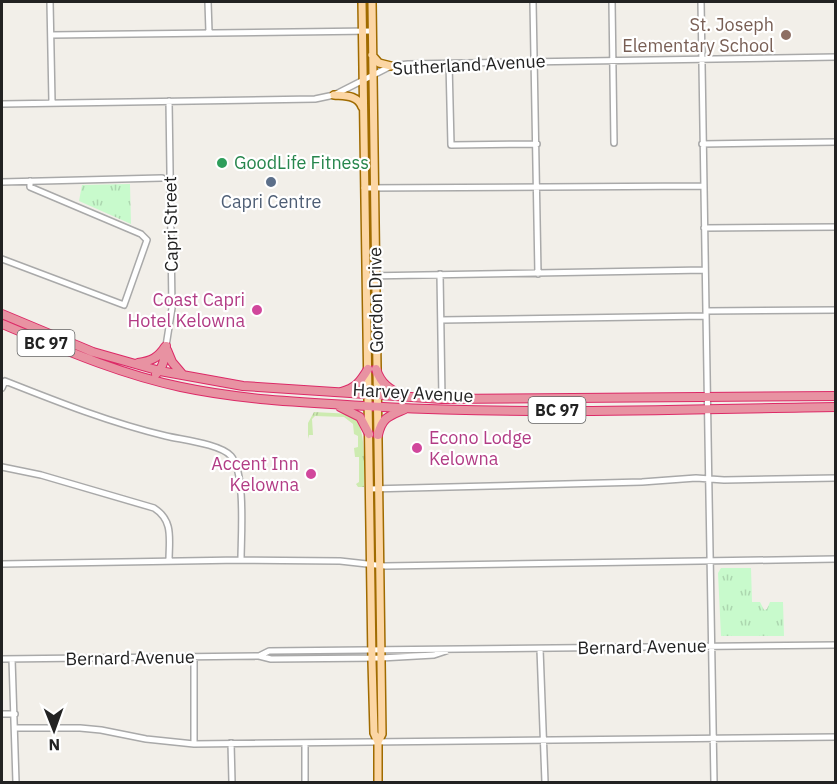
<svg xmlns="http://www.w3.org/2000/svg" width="837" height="784" viewBox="0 0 837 784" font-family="'IBM Plex Sans',sans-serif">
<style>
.grass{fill:url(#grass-tufts)}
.park{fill:url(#park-tufts)}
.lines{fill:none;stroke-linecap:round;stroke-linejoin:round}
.minor-casing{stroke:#a9a9a9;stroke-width:8}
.major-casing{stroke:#a06b00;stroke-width:10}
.highway-casing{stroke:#dc2a67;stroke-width:10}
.minor{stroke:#fff;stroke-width:5}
.major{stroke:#fcd6a4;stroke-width:7}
.highway{stroke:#e892a2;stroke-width:8}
.education-dot{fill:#8d6e63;stroke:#fff;stroke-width:2}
.leisure-dot{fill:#2e9e5b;stroke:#fff;stroke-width:2}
.service-dot{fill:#5c6f8a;stroke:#fff;stroke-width:2}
.hotel-dot{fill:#d1479c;stroke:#fff;stroke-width:2}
.labels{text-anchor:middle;stroke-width:4.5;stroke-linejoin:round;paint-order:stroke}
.shield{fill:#fff;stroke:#646464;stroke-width:1.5}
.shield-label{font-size:16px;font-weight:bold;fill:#222}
.education-label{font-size:18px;fill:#785e54;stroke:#fff;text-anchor:end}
.street-label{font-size:18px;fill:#222;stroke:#fff}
.leisure-label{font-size:18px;fill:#27864d;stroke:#fff;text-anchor:start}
.service-label{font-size:18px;fill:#4e5e75;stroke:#fff}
.hotel-label{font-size:18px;fill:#b23c85;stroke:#fff;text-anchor:end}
</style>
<defs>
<pattern id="grass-tufts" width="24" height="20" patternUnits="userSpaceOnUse" patternTransform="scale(1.5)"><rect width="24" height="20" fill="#cdebb0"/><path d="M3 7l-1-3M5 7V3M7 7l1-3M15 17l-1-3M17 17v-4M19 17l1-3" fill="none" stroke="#b0c997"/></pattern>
<pattern id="park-tufts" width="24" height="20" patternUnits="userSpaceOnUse" patternTransform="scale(1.5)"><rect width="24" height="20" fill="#c8facc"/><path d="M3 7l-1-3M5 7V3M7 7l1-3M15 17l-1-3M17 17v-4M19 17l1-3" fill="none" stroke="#acd6af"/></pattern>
</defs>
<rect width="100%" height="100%" fill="#f2efe9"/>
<path class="grass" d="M 314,412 C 325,413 342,412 352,416 C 367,423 364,471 364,487 L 358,487 L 356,484 L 359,482 L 359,457 L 355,457 L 354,448 L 358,447 L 358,436 L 354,434 L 353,424 L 344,417 L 315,416 L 312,419 L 313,435 L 309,435 L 308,439 L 308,423 Z"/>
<path class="park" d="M 130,184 L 131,224 L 79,201 L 82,185 Z
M 721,568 L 751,568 L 752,602 L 760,602 L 764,610 L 767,609 L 770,602 L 783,602 L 784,636 L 721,636 L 718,573 Z"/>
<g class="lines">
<defs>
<path id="minor" d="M 50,2 L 52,102
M 208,2 L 209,32
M 533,2 L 538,274
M 612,2 L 614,143
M 701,2 C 704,262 710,522 714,782
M 51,35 L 372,31
M 449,63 L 451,145 L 537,144
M 2,104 L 315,99 L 334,95 L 391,66 L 408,64 L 836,57
M 702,144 L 836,142
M 2,182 L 162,178
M 364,188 L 703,186
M 704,228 L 836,227
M 2,259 L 124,305 L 147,240 L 141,234 L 30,187 L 30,181
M 440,274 L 442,399
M 366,276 L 705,270
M 706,311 L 836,310
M 441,320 L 706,316
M 166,346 L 172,308 L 169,101
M 2,388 L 5,381 C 58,402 111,423 166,436 C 183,440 220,444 231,456 C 246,473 241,537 241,560
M 2,467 L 41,475 L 154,508 C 174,521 169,539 169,561
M 369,489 L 642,482 L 696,478 L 724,480 L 836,478
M 2,564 L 241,560 L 340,561 L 385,566 L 836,559
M 540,649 L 545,782
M 259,656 L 269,651 L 836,645
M 194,657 L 194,744
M 2,659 L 259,656 L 271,659 L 381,658 L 434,655 L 446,651
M 12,659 L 16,782
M 2,714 L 15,714
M 15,728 L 80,728 L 101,730 L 146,739 L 194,744 L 836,737
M 231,743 L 232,782
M 305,743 L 305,782"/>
<path id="major" d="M 362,2 L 372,661 L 374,733 L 378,742 L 378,782
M 372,2 L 382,734 L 378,742
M 372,55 L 379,63 L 391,66
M 334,95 C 345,96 358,95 362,107"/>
<path id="highway" d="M 2,314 L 93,352 L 160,371 L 243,386 L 442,399 L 836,396
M 2,324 C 60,348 119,374 181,387 C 247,401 315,403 383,407 C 534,415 685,409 836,407
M 167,350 L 172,362 L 183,375
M 138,363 C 151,361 158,358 165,347
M 376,369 C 381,384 389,389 403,396
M 156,374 C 164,367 165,356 166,346
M 341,392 C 356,388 360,382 368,369
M 340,407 L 360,417 L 369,434
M 378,435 C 382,417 389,416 405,409"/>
</defs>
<use href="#minor" class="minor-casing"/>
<use href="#major" class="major-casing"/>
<use href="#highway" class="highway-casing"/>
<use href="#minor" class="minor"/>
<use href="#major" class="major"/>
<use href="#highway" class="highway"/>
</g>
<circle class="education-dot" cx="786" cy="35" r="6"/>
<circle class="leisure-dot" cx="222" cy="163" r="6"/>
<circle class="service-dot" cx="271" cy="182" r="6"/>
<g class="hotel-dot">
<circle cx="257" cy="310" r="6"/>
<circle cx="417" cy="448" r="6"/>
<circle cx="311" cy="474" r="6"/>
</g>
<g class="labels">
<g class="shield">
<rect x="17.5" y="330" width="57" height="26" rx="4.5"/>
<rect x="528.5" y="397" width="57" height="26" rx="4.5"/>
</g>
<g class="shield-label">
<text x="46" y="349">BC 97</text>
<text x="557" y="416">BC 97</text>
</g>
<g class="education-label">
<text x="774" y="31">St. Joseph<tspan x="774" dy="21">Elementary School</tspan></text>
</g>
<g class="street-label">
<text transform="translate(469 65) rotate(-3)" y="6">Sutherland Avenue</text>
<text transform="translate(171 224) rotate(-91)" y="6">Capri Street</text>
<text transform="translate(376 300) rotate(-91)" y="6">Gordon Drive</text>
<text transform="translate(413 393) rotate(3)" y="6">Harvey Avenue</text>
<text transform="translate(642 647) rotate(-1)" y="6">Bernard Avenue</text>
<text transform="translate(130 658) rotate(-1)" y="6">Bernard Avenue</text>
</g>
<g class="leisure-label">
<text x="234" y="169">GoodLife Fitness</text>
</g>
<g class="service-label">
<text x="271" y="208">Capri Centre</text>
</g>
<g class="hotel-label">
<text x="245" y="306">Coast Capri<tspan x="245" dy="21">Hotel Kelowna</tspan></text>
<text x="429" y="444" text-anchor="start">Econo Lodge<tspan x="429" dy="21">Kelowna</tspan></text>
<text x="299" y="470">Accent Inn<tspan x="299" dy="21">Kelowna</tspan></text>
</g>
</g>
<rect width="837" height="784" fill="none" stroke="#222222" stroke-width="6"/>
<g transform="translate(54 730) rotate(179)" stroke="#ffffff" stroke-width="4.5" paint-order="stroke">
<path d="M0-4.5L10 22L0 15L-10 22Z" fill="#222222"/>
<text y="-9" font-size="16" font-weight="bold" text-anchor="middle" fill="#222222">N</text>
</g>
</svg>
